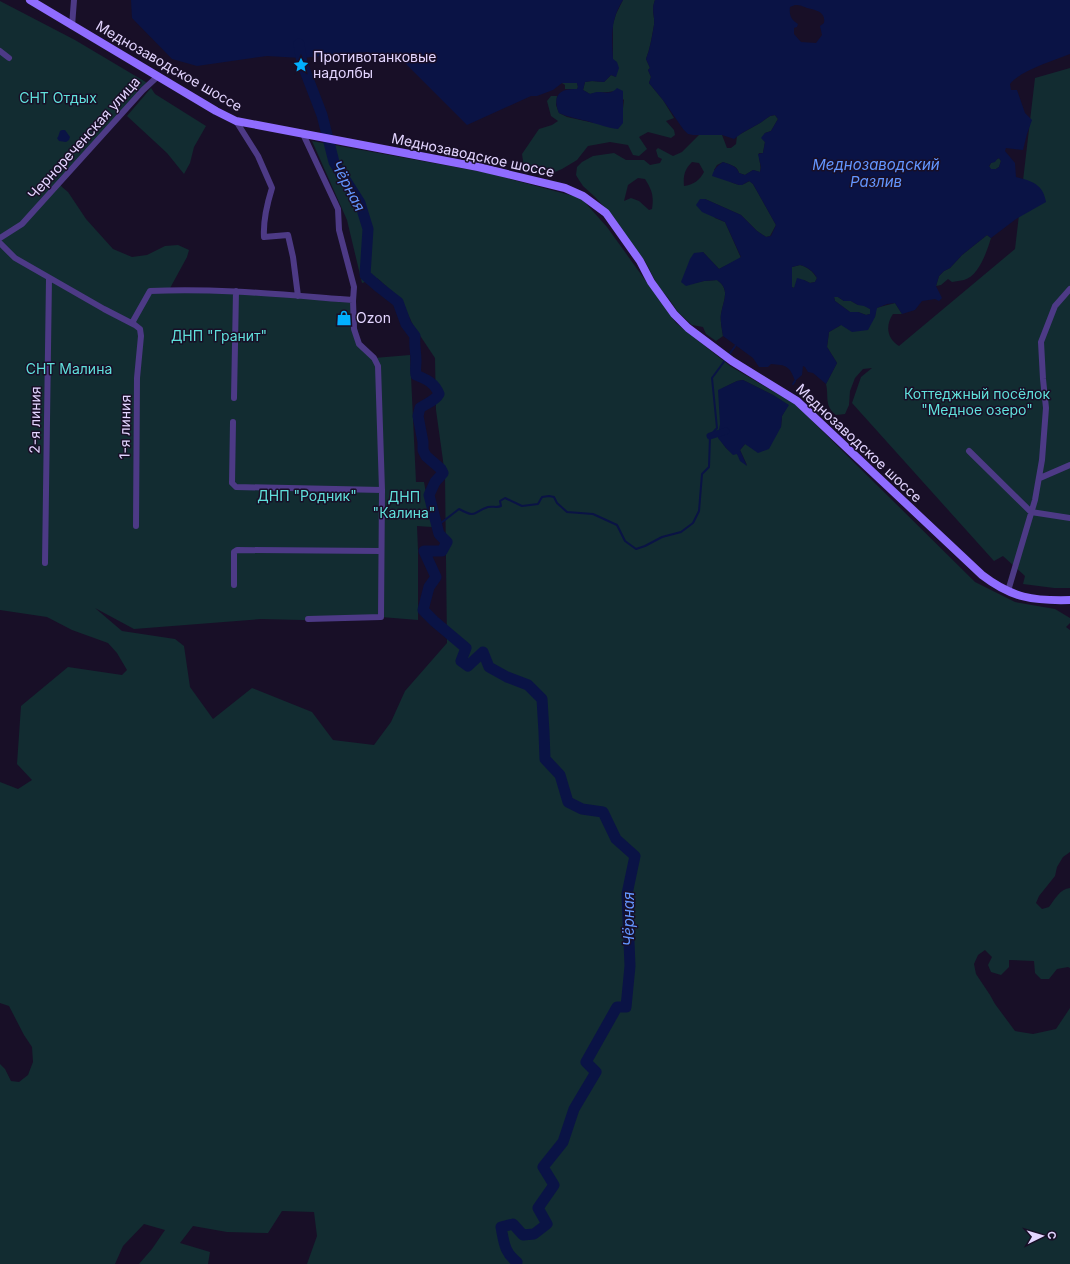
<svg xmlns="http://www.w3.org/2000/svg" width="1070" height="1264" viewBox="0 0 1070 1264" font-family="Inter,sans-serif">
<style>
.green{fill:#122c31;fill-rule:evenodd}
.water{fill:#0a1345;fill-rule:evenodd}
.lines{fill:none;stroke-linecap:round;stroke-linejoin:round}
.stream{stroke:#0a1345;stroke-width:2}
.canal{stroke:#0a1345;stroke-width:7}
.river{stroke:#0a1345;stroke-width:11}
.minor{stroke:#4d3a86;stroke-width:6}
.secondary{stroke:#8f6cff;stroke-width:8}
.labels{text-anchor:middle;stroke-width:3;stroke-linejoin:round;paint-order:stroke}
.poi-label{font-size:14px;fill:#e3d5ff;stroke:#180f27;text-anchor:start}
.street-label{font-size:14px;fill:#e3d5ff;stroke:#180f27}
.park-label{font-size:14px;fill:#60e0db;stroke:#180f27}
.water-label{font-size:15px;font-style:italic;fill:#6396ff;stroke:#180f27}
</style>
<rect width="100%" height="100%" fill="#180f27"/>
<path class="green" d="M 623,0 L 655,0 C 651,10 655,16 654,25 C 652,36 650,49 646,59 L 650,68 L 648,70 L 651,77 L 649,83 L 663,100 L 674,118 L 666,121 L 674,130 L 675,135 L 671,138 L 648,132 L 639,137 L 647,149 L 639,156 L 633,155 L 628,145 L 610,142 L 588,146 L 577,160 L 562,169 L 555,172 L 541,171 L 524,168 L 522,154 L 539,129 L 552,125 L 558,121 L 551,116 L 547,101 L 551,96 L 557,96 L 556,105 L 559,113 L 567,117 L 594,123 L 623,108 L 624,100 L 615,91 C 606,93 599,92 590,94 L 583,90 L 585,82 L 592,81 L 604,82 L 611,75 L 616,77 L 613,59 L 613,24 L 616,14 Z
M 0,1 L 75,40 L 149,84 L 59,183 L 62,187 L 68,192 L 86,219 L 113,249 L 132,257 L 147,255 L 165,246 L 178,245 L 189,250 L 187,257 L 169,290 L 354,300 L 359,344 L 374,358 L 410,355 L 416,482 L 424,482 L 432,527 L 417,526 L 418,550 L 418,620 L 381,617 L 303,620 L 261,619 L 134,629 L 95,608 L 122,631 L 175,639 L 184,646 L 190,687 L 213,719 L 252,688 L 312,712 L 333,740 L 374,745 L 391,722 L 405,691 L 447,643 L 445,475 L 436,410 L 435,358 L 413,325 L 401,299 L 377,278 L 362,283 L 347,220 L 312,141 L 488,173 L 581,198 L 607,227 L 676,323 L 730,366 L 795,404 L 975,582 L 1015,602 L 1055,609 L 1070,618 L 1070,623 L 1066,627 L 1070,630 L 1070,852 L 1063,857 L 1057,867 L 1055,876 L 1039,896 L 1036,903 L 1042,909 L 1049,907 C 1055,899 1060,889 1070,888 L 1070,968 L 1068,967 L 1057,969 L 1049,979 L 1041,979 L 1035,973 L 1034,961 L 1009,960 L 1009,967 L 1001,975 L 991,972 L 988,965 L 992,957 L 985,950 L 978,955 L 974,964 L 976,974 L 990,995 L 995,1004 L 1015,1031 L 1033,1034 L 1056,1029 L 1070,1008 L 1070,1264 L 307,1264 L 317,1236 L 314,1212 L 282,1211 L 268,1233 L 227,1232 L 193,1226 L 180,1243 L 210,1252 L 208,1264 L 139,1264 L 152,1249 L 165,1230 L 144,1224 L 123,1246 L 115,1264 L 0,1264 L 0,1064 L 5,1069 L 11,1081 L 19,1082 L 28,1075 L 33,1062 L 32,1047 L 24,1035 L 9,1006 L 0,1003 L 0,782 L 18,789 L 32,780 L 17,764 L 21,706 L 68,667 L 122,675 L 127,670 L 117,653 L 108,643 L 72,630 L 47,617 L 0,610 ZM 743,380 L 773,395 L 788,405 L 782,416 L 781,427 L 745,444 L 740,450 L 747,465 L 737,454 L 733,454 L 726,448 L 719,438 L 723,388 L 737,381 Z
M 1070,68 L 1070,588 L 1054,588 L 1023,584 L 1025,576 L 1003,556 L 994,561 L 852,403 L 861,377 L 872,368 L 863,369 L 855,378 L 850,391 L 849,405 L 845,414 L 836,415 C 824,406 829,396 826,384 L 837,363 L 827,347 L 829,332 L 841,325 L 875,317 L 876,308 L 895,303 L 902,314 L 893,314 C 885,326 887,338 899,346 L 1015,249 L 1035,78 Z
M 562,83 L 577,83 L 578,87 L 577,89 L 565,89 L 565,85 Z
M 151,88 L 155,94 L 206,126 L 194,147 L 190,163 L 184,174 L 167,153 L 127,116 Z
M 775,115 L 778,119 L 771,131 L 765,133 L 762,138 L 765,142 L 763,153 L 759,153 C 758,160 762,165 760,172 L 753,170 L 745,175 L 739,173 C 737,165 730,165 723,162 L 717,165 L 714,170 C 721,175 731,184 740,185 C 743,185 747,182 750,181 L 753,184 L 776,225 L 770,236 L 766,237 L 757,231 L 741,215 L 705,199 L 715,218 L 725,222 L 741,258 L 719,269 L 703,252 L 686,285 L 704,281 L 717,280 C 731,290 723,301 721,314 C 720,321 722,329 723,336 L 716,341 L 706,334 L 703,327 L 692,325 L 678,312 L 669,299 L 658,286 L 645,261 L 632,245 L 613,216 L 595,197 L 583,186 L 579,180 L 576,175 L 577,167 L 582,162 L 593,156 L 614,153 L 626,160 L 644,160 L 650,165 L 660,163 L 662,159 L 658,157 L 656,150 L 658,148 L 673,156 L 682,152 L 699,135 L 722,135 L 727,148 L 731,148 L 736,144 L 737,136 L 760,123 L 770,116 ZM 692,162 L 699,163 L 704,172 C 700,180 693,185 684,186 C 683,175 685,169 692,162 ZM 638,178 L 645,179 C 652,190 654,196 652,209 L 649,210 L 639,201 L 631,198 L 624,201 L 628,185 Z
M 999,158 L 1001,161 L 999,167 L 996,169 L 991,169 L 989,167 L 991,163 Z
M 987,235 L 991,238 C 987,251 979,276 964,280 C 960,281 956,281 952,282 L 948,279 L 941,285 L 936,286 L 939,276 L 944,271 L 950,268 L 962,255 Z
M 800,265 C 808,267 812,271 817,278 L 815,282 L 810,283 L 804,280 L 794,288 L 792,287 L 792,267 Z
M 834,297 L 838,297 L 844,301 L 851,301 L 858,305 L 864,305 L 870,309 L 870,314 L 866,315 L 858,312 L 850,312 L 835,301 Z"/>
<path class="water" d="M 131,0 L 623,0 C 610,20 612,37 613,59 L 617,62 L 619,68 L 616,77 L 611,75 L 604,82 L 592,81 L 585,82 L 583,90 L 590,94 C 593,93 595,92 597,92 C 605,92 611,95 617,88 L 623,91 L 623,123 L 618,129 C 607,128 598,124 587,121 C 578,119 568,117 559,113 C 552,96 559,88 577,89 L 578,87 L 577,83 L 562,83 L 553,90 L 537,96 L 531,96 L 467,125 L 405,63 L 367,52 L 301,58 L 267,56 L 197,66 L 172,59 L 132,18 Z
M 655,0 L 1070,0 L 1070,54 C 1053,61 1021,70 1010,84 L 1011,90 L 1017,90 L 1025,113 L 1032,120 L 1027,134 L 1023,150 L 1006,148 L 1005,151 L 1015,163 L 1016,177 C 1032,181 1043,184 1046,202 L 1016,219 L 991,238 L 987,235 L 962,255 L 950,268 L 944,271 L 939,276 L 936,286 L 942,298 L 939,301 L 935,299 L 922,301 L 915,310 L 902,314 L 895,303 L 887,304 L 877,308 L 875,317 L 868,330 L 852,332 L 841,325 L 829,332 L 827,347 L 837,363 L 826,384 L 813,373 L 808,372 L 805,367 L 803,366 L 802,375 L 795,381 C 790,366 786,365 771,364 L 768,367 L 759,367 L 753,358 L 723,336 C 722,329 720,321 721,314 C 723,301 731,290 717,280 L 704,281 L 686,286 L 681,282 L 690,259 L 694,253 L 703,252 L 719,269 L 741,257 L 725,222 L 702,212 L 696,205 L 700,199 L 705,199 L 741,215 L 757,231 L 766,237 L 771,236 L 776,225 L 753,184 L 749,181 L 742,185 L 739,185 L 712,176 C 714,169 717,166 723,162 C 730,165 736,165 739,173 L 745,175 L 753,170 L 760,172 L 761,167 L 758,154 L 763,153 L 765,142 L 761,138 L 765,133 L 771,131 L 778,119 L 775,115 L 770,116 L 760,123 L 742,133 L 734,139 L 722,135 L 693,135 L 688,134 L 683,129 L 663,100 L 649,83 L 651,77 L 648,70 L 650,68 L 646,59 C 650,49 652,37 654,25 C 655,16 651,10 655,0 ZM 795,5 C 801,5 802,6 807,8 C 816,10 826,12 824,23 L 820,26 L 822,35 L 816,43 L 801,42 L 794,34 L 794,28 L 797,27 L 798,24 C 791,20 789,15 790,7 ZM 999,158 L 1001,161 L 999,167 L 996,169 L 991,169 L 989,166 L 991,163 L 995,162 L 997,159 ZM 800,265 C 808,267 813,271 817,278 L 815,282 L 810,283 L 804,280 L 797,278 L 794,288 L 792,287 L 792,267 ZM 834,297 L 838,297 L 844,301 L 851,301 L 858,305 L 864,306 L 870,309 L 870,314 L 866,315 L 858,312 L 850,312 L 835,301 Z
M 62,130 L 65,130 L 70,137 L 69,140 L 66,142 L 59,141 L 57,138 L 58,137 L 60,131 Z
M 743,380 L 773,395 L 789,405 L 782,416 L 781,427 L 769,449 L 758,453 L 745,444 L 740,450 L 747,466 L 740,461 L 737,454 L 733,455 L 726,448 L 718,438 L 720,424 L 718,390 L 737,381 Z"/>
<g class="lines">
<path class="stream" d="M 728,356 L 736,345
M 793,384 L 795,381
M 437,526 L 459,509 C 478,519 472,512 488,507 C 493,506 497,508 501,506 L 500,501 L 505,498 L 522,506 L 538,504 L 542,497 L 549,496 L 554,497 L 557,503 L 567,512 L 593,514 L 617,525 L 625,541 L 636,549 L 645,546 L 662,537 L 681,532 L 693,523 L 699,511 L 702,474 L 709,467 L 710,436 L 717,428 L 712,378 L 726,359"/>
<path class="canal" d="M 710,436 L 726,431"/>
<path class="river" d="M 299,44 L 302,63 L 322,115 L 334,162 L 360,203 L 368,229 L 365,275 L 380,288 L 398,302 L 406,324 L 415,336 C 414,345 416,352 416,361 C 416,366 415,369 416,375 C 426,379 435,383 439,394 C 435,401 427,403 420,408 L 418,416 L 423,442 L 423,450 L 426,456 L 441,469 L 443,473 L 435,482 L 429,495 L 439,534 L 447,542 L 442,551 L 424,551 L 436,577 L 429,587 L 423,610 L 434,621 L 466,648 L 461,661 L 468,666 L 483,652 L 489,667 L 507,677 L 528,685 L 542,699 L 544,732 L 545,759 L 560,775 L 568,802 L 582,809 L 603,812 L 616,839 L 635,856 L 627,894 L 630,966 L 626,1007 L 617,1007 L 586,1062 L 596,1072 L 574,1109 L 563,1142 L 543,1167 L 554,1185 L 538,1208 L 547,1224 L 534,1234 L 523,1235 L 513,1224 L 501,1227 C 504,1242 504,1252 517,1262 L 516,1264"/>
<path class="minor" d="M 72,26 L 74,0
M 0,51 L 9,58
M 236,121 L 258,156 L 272,188 C 267,204 263,221 264,237 L 288,235 L 293,257 L 298,296
M 303,134 L 338,209 L 339,230 L 354,287 L 353,301 L 354,329 L 359,344 L 374,358 L 378,366 L 382,490 L 381,617 L 308,619
M 0,238 L 22,224 L 143,90 L 157,77
M 0,243 L 15,258 L 104,309 L 135,325 L 140,329 L 141,336 L 137,378 L 136,526
M 340,299 L 353,300
M 132,323 L 150,291 C 213,288 276,294 339,299
M 234,398 L 236,291
M 233,422 L 232,483 L 236,487 L 382,490
M 969,451 L 1031,512 L 1070,518
M 1040,478 L 1070,465
M 45,563 L 49,278
M 234,585 L 234,552 L 237,550 L 381,551
M 1008,591 L 1035,500 L 1042,460 L 1046,408 L 1043,379 L 1041,342 L 1055,306 L 1070,289"/>
<path class="secondary" d="M 30,0 L 216,111 L 236,121 L 478,167 L 565,188 L 583,196 L 606,213 L 640,261 L 651,282 L 674,314 L 688,328 L 732,361 L 797,401 L 982,575 C 1012,598 1033,601 1070,600"/>
</g>
<defs>
<symbol id="sight-bare" viewBox="-9 -9 18 18"><path d="M0-6L1.8-2.2L6-1.7L2.9 1.2L3.7 5.4L0 3.3L-3.7 5.4L-2.9 1.2L-6-1.7L-1.8-2.2Z" fill="#02b0ff" stroke="#180f27" stroke-width="2.5" paint-order="stroke"/></symbol>
<symbol id="shop-bare" viewBox="-9 -9 18 18"><path d="M-5-2.5h2.3a2.7 3.5 0 0 1 5.4 0H5L5.5 6h-11ZM-1.5-2.5h3a1.5 2.3 0 0 0-3 0Z" fill="#02b0ff" stroke="#180f27" stroke-width="2.5" paint-order="stroke"/></symbol>
</defs>
<g fill-rule="evenodd">
<use href="#sight-bare" x="290" y="54" width="22" height="22"/>
<use href="#shop-bare" x="333" y="307" width="22" height="22"/>
</g>
<g class="labels">
<g class="poi-label">
<text x="313" y="62">Противотанковые<tspan x="313" dy="16">надолбы</tspan></text>
<text x="356" y="323">Ozon</text>
</g>
<g class="street-label">
<text transform="translate(169 66) rotate(30)" y="5">Меднозаводское шоссе</text>
<text transform="translate(84 138) rotate(-48)" y="5">Чернореченская улица</text>
<text transform="translate(473 155) rotate(12)" y="5">Меднозаводское шоссе</text>
<text transform="translate(35 420) rotate(-89)" y="5">2-я линия</text>
<text transform="translate(125 427) rotate(-89)" y="5">1-я линия</text>
<text transform="translate(859 443) rotate(43)" y="5">Меднозаводское шоссе</text>
</g>
<g class="park-label">
<text x="58" y="103">СНТ Отдых</text>
<text x="219" y="341">ДНП "Гранит"</text>
<text x="69" y="374">СНТ Малина</text>
<text x="977" y="399">Коттеджный посёлок<tspan x="977" dy="16">"Медное озеро"</tspan></text>
<text x="307" y="501">ДНП "Родник"</text>
<text x="404" y="502">ДНП<tspan x="404" dy="16">"Калина"</tspan></text>
</g>
<g class="water-label">
<text x="876" y="170">Меднозаводский<tspan x="876" dy="17">Разлив</tspan></text>
<text transform="translate(348 186) rotate(62)" y="5">Чёрная</text>
<text transform="translate(629 919) rotate(-90)" y="5">Чёрная</text>
</g>
</g>
<g transform="translate(1042 1236) rotate(85)" stroke="#180f27" stroke-width="3" paint-order="stroke">
<path d="M0-3L7 15L0 10L-7 15Z" fill="#e3d5ff"/>
<text y="-6" font-size="11" font-weight="bold" text-anchor="middle" fill="#e3d5ff">С</text>
</g>
</svg>
